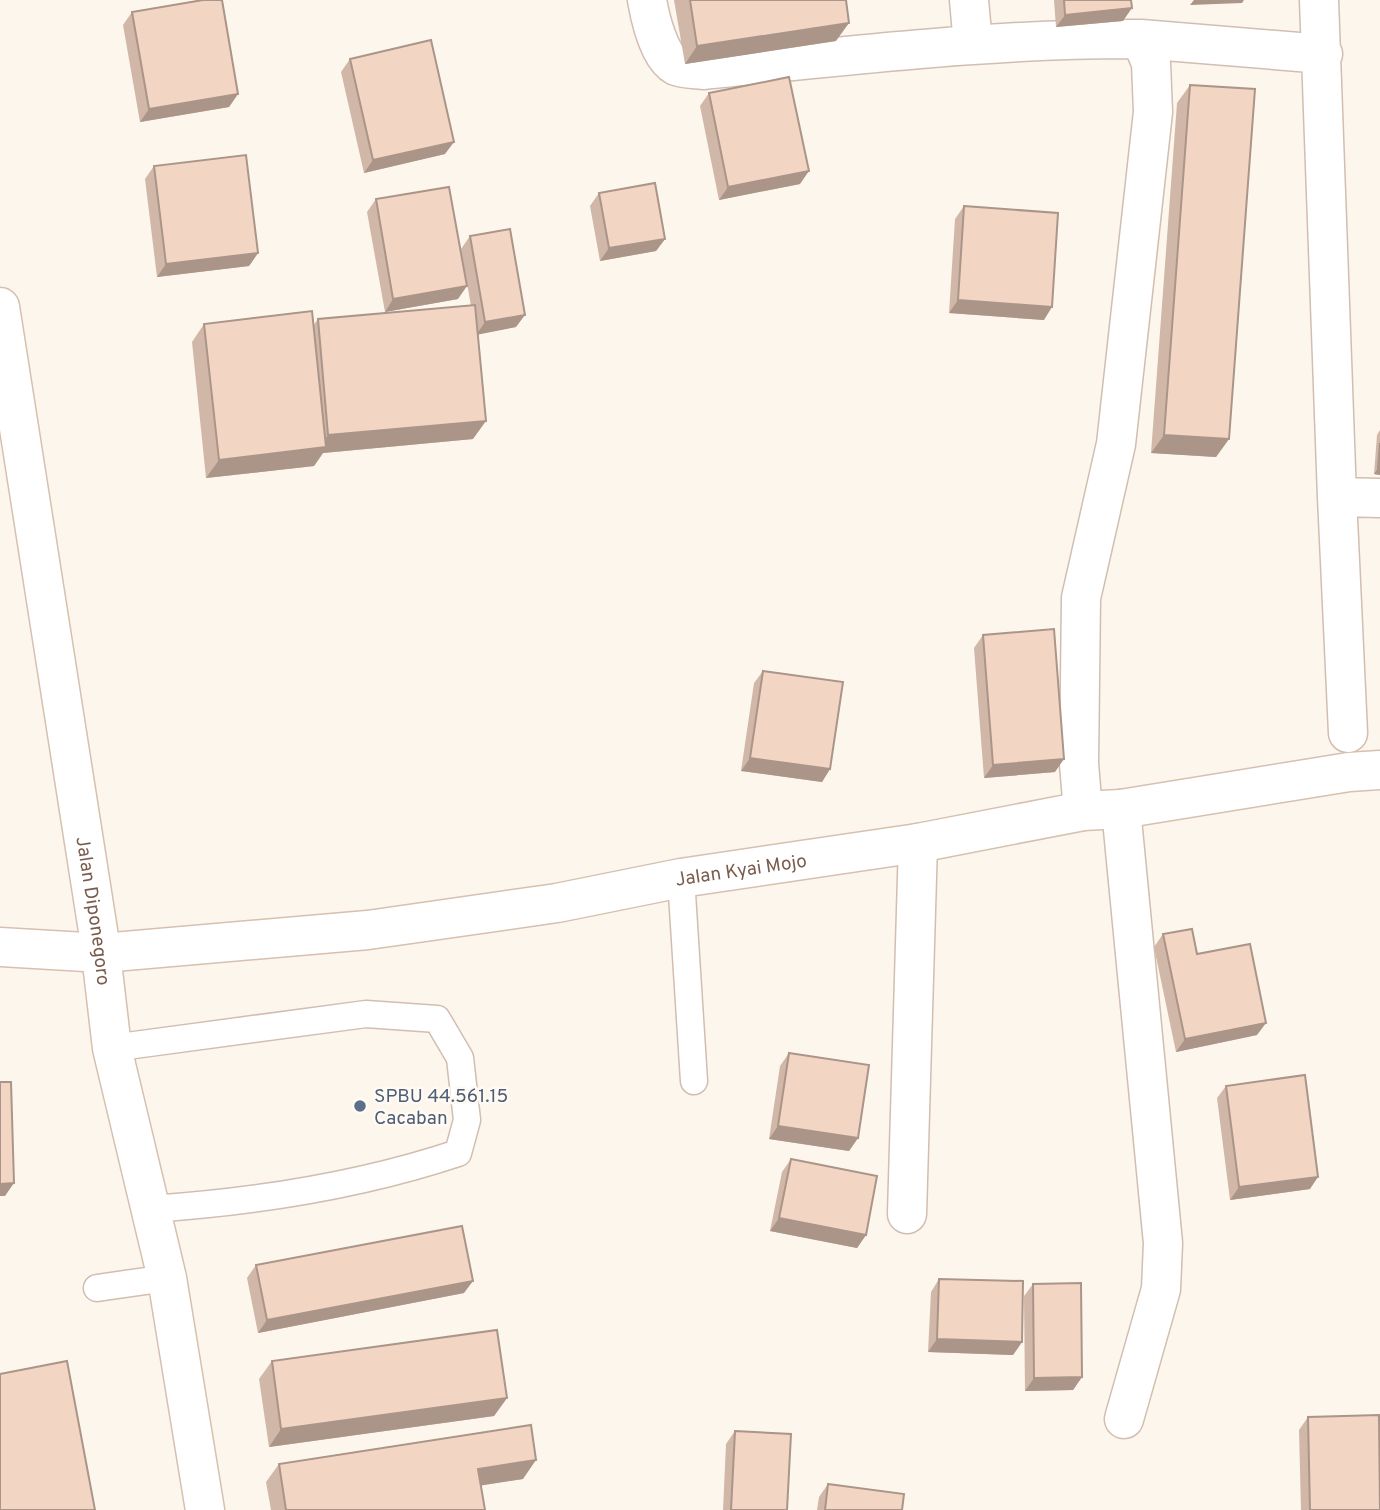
<svg xmlns="http://www.w3.org/2000/svg" width="1380" height="1510" viewBox="0 0 1380 1510" font-family="Overpass,sans-serif">
<style>
.lines{fill:none;stroke-linecap:round;stroke-linejoin:round}
.lane-casing{stroke:#d1beb0;stroke-width:29}
.street-casing{stroke:#d1beb0;stroke-width:41}
.secondary-casing{stroke:#d6c0b0;stroke-width:41}
.lane{stroke:#fff;stroke-width:26}
.street{stroke:#fff;stroke-width:38}
.secondary{stroke:#fff;stroke-width:38}
.wall{fill:#d1b7a8}
.shaded-wall{fill:#aa9588}
.building{fill:#f3d5c3;stroke:#aa9588;stroke-width:2}
.service-dot{fill:#5c6f8a;stroke:#fffaf3;stroke-width:2.5}
.labels{text-anchor:middle;stroke-width:5;stroke-linejoin:round;paint-order:stroke}
.street-label{font-size:19px;fill:#7a5c4d;stroke:#fffaf3}
.service-label{font-size:19px;fill:#4e5e75;stroke:#fffaf3;text-anchor:start}
</style>
<rect width="100%" height="100%" fill="#fdf6ec"/>
<g class="lines">
<defs>
<path id="lane" d="M 681,878 L 694,1081
M 112,1048 L 366,1014 L 437,1019 L 460,1058 L 467,1120 L 458,1153 C 359,1186 254,1202 151,1209
M 97,1288 L 167,1278"/>
<path id="street" d="M 647,0 C 650,17 659,57 676,66 C 683,69 695,69 703,70 C 849,56 994,38 1141,39 L 1151,63 L 1153,112 L 1116,444 L 1081,598 L 1079,764 L 1083,811
M 969,0 L 973,44
M 1319,0 L 1337,497 L 1380,498
M 1141,39 L 1323,54
M 1337,497 L 1348,733
M 1121,809 L 1163,1243 L 1161,1289 L 1124,1419
M 907,1214 L 918,843"/>
<g id="secondary">
<path id="s1" d="M 0,307 L 99,937 L 112,1048 L 167,1278 L 205,1510"/>
<path id="s2" d="M 0,947 L 102,953 L 368,930 L 557,903 L 681,878 L 918,843 L 1083,811 L 1121,809 L 1349,772 L 1380,770"/>
</g>
</defs>
<use href="#lane" class="lane-casing"/>
<use href="#street" class="street-casing"/>
<use href="#secondary" class="secondary-casing"/>
<use href="#lane" class="lane"/>
<use href="#street" class="street"/>
<use href="#secondary" class="secondary"/>
</g>
<path class="wall" d="M 674,0 L 846,0 L 836,41 L 685,64 Z
M 1054,0 L 1131,0 L 1123,21 L 1056,27 Z
M 132,12 L 238,94 L 229,107 L 140,122 L 123,25 Z
M 350,59 L 445,154 L 364,173 L 341,72 Z
M 1190,85 L 1229,439 L 1216,457 L 1151,453 L 1177,103 Z
M 709,93 L 800,184 L 719,200 L 700,106 Z
M 154,166 L 258,253 L 249,266 L 157,277 L 145,179 Z
M 599,193 L 665,239 L 656,251 L 600,261 L 590,206 Z
M 376,199 L 458,299 L 385,312 L 367,212 Z
M 964,206 L 1044,320 L 949,313 L 955,219 Z
M 470,236 L 516,327 L 478,334 L 473,439 L 323,453 L 314,466 L 206,478 L 192,342 L 204,324 L 313,326 L 318,319 L 471,306 L 461,249 Z
M 1380,430 L 1380,475 L 1374,474 L 1377,435 Z
M 983,635 L 1055,772 L 984,778 L 974,648 Z
M 763,671 L 830,769 L 822,782 L 741,771 L 754,683 Z
M 1163,934 L 1197,954 L 1257,1035 L 1176,1052 L 1154,947 Z
M 789,1053 L 858,1138 L 849,1151 L 769,1139 L 780,1066 Z
M 1226,1086 L 1310,1189 L 1230,1200 L 1217,1098 Z
M 791,1159 L 866,1235 L 857,1248 L 770,1231 L 782,1172 Z
M 256,1265 L 464,1293 L 258,1333 L 247,1278 Z
M 939,1279 L 1022,1342 L 1013,1355 L 928,1352 L 931,1292 Z
M 1033,1284 L 1082,1377 L 1073,1390 L 1025,1391 L 1024,1296 Z
M 272,1361 L 507,1398 L 494,1416 L 269,1447 L 259,1379 Z
M 1308,1417 L 1380,1510 L 1301,1510 L 1299,1430 Z
M 735,1431 L 787,1510 L 723,1510 L 726,1444 Z
M 279,1464 L 523,1479 L 481,1485 L 485,1510 L 271,1510 L 266,1482 Z
M 828,1484 L 902,1510 L 817,1510 L 819,1497 Z"/>
<path class="shaded-wall" d="M 1194,0 L 1244,0 L 1242,3 L 1190,5 Z
M 1132,8 L 1123,21 L 1056,27 L 1065,15 Z
M 849,23 L 836,41 L 685,64 L 697,46 Z
M 238,94 L 229,107 L 140,122 L 149,109 Z
M 454,142 L 445,154 L 364,173 L 373,160 Z
M 809,171 L 800,184 L 719,200 L 728,187 Z
M 665,239 L 656,251 L 600,261 L 609,248 Z
M 258,253 L 249,266 L 157,277 L 166,264 Z
M 467,286 L 458,299 L 385,312 L 393,299 Z
M 958,300 L 1052,307 L 1044,320 L 949,313 Z
M 525,315 L 516,327 L 476,335 L 485,322 Z
M 486,421 L 473,439 L 323,453 L 314,466 L 206,478 L 219,460 L 319,448 L 328,435 Z
M 1164,435 L 1229,439 L 1216,457 L 1151,453 Z
M 1378,468 L 1380,468 L 1380,475 L 1374,474 Z
M 750,758 L 830,769 L 822,782 L 741,771 Z
M 1064,759 L 1055,772 L 984,778 L 993,765 Z
M 1266,1023 L 1257,1035 L 1176,1052 L 1185,1039 Z
M 778,1126 L 858,1138 L 849,1151 L 769,1139 Z
M 1318,1177 L 1310,1189 L 1230,1200 L 1239,1187 Z
M 14,1183 L 5,1196 L 0,1196 L 0,1184 Z
M 779,1218 L 866,1235 L 857,1248 L 770,1231 Z
M 473,1281 L 464,1293 L 258,1333 L 267,1320 Z
M 937,1339 L 1022,1342 L 1013,1355 L 928,1352 Z
M 1082,1377 L 1073,1390 L 1025,1391 L 1034,1378 Z
M 507,1398 L 494,1416 L 269,1447 L 281,1429 Z
M 536,1460 L 523,1479 L 465,1488 L 478,1469 Z"/>
<path class="building" d="M 203,0 L 222,0 L 238,94 L 149,109 L 132,12 Z
M 690,0 L 846,0 L 849,23 L 697,46 Z
M 1064,0 L 1131,0 L 1132,8 L 1065,15 Z
M 431,40 L 454,142 L 373,160 L 350,59 Z
M 789,77 L 809,171 L 728,187 L 709,93 Z
M 1190,85 L 1255,89 L 1229,439 L 1164,435 Z
M 246,155 L 258,253 L 166,264 L 154,166 Z
M 655,183 L 665,239 L 609,248 L 599,193 Z
M 449,187 L 467,286 L 393,299 L 376,199 Z
M 964,206 L 1058,213 L 1052,307 L 958,300 Z
M 510,229 L 525,315 L 485,322 L 470,236 Z
M 475,305 L 486,421 L 328,435 L 318,319 Z
M 312,311 L 326,447 L 219,460 L 204,324 Z
M 1380,443 L 1380,468 L 1378,468 Z
M 1054,629 L 1064,759 L 993,765 L 983,635 Z
M 763,671 L 843,682 L 830,769 L 750,758 Z
M 1192,929 L 1197,954 L 1250,944 L 1266,1023 L 1185,1039 L 1163,934 Z
M 789,1053 L 869,1065 L 858,1138 L 778,1126 Z
M 1305,1075 L 1318,1177 L 1239,1187 L 1226,1086 Z
M 0,1082 L 11,1082 L 14,1183 L 0,1184 Z
M 791,1159 L 877,1176 L 866,1235 L 779,1218 Z
M 462,1226 L 473,1281 L 267,1320 L 256,1265 Z
M 939,1279 L 1023,1281 L 1022,1342 L 937,1339 Z
M 1081,1283 L 1082,1377 L 1034,1378 L 1033,1284 Z
M 497,1330 L 507,1398 L 281,1429 L 272,1361 Z
M 67,1361 L 95,1510 L 0,1510 L 0,1374 Z
M 1379,1415 L 1380,1510 L 1310,1510 L 1308,1417 Z
M 531,1425 L 536,1460 L 478,1469 L 485,1510 L 286,1510 L 279,1464 Z
M 735,1431 L 791,1434 L 787,1510 L 731,1510 Z
M 828,1484 L 904,1494 L 902,1510 L 825,1510 Z"/>
<circle class="service-dot" cx="360" cy="1106" r="7"/>
<g class="labels">
<g class="street-label">
<text dy="7" stroke="none"><textPath href="#s2" startOffset="747">Jalan Kyai Mojo</textPath></text>
<text dy="7" stroke="none"><textPath href="#s1" startOffset="611">Jalan Diponegoro</textPath></text>
</g>
<g class="service-label">
<text x="374" y="1102">SPBU 44.561.15<tspan x="374" dy="22">Cacaban</tspan></text>
</g>
</g>
</svg>
